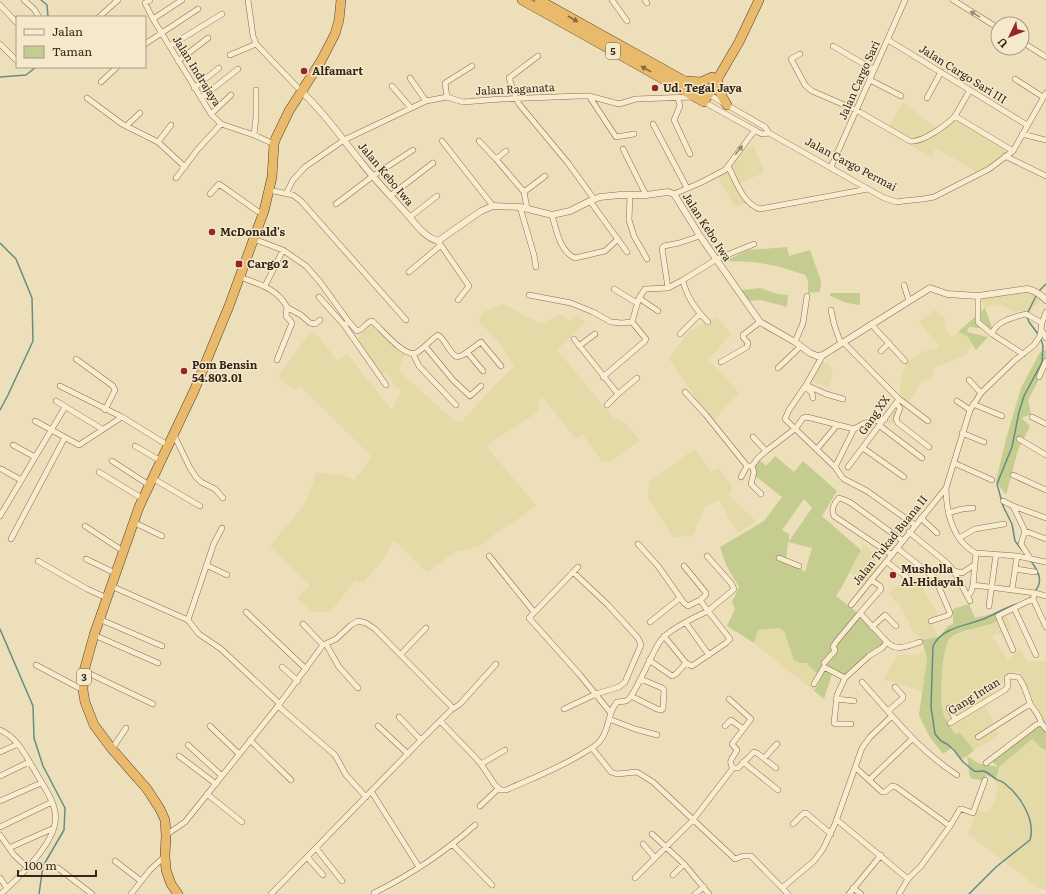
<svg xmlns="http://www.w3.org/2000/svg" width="1046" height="894" viewBox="0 0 1046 894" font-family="Literata,serif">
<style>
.farmland{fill:#e4daa8}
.green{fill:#c4cc8f;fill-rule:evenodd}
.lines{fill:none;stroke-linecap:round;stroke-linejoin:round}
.stream{stroke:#678c83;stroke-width:1.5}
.minor-casing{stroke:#856f55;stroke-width:6}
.tertiary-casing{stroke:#856f55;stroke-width:7}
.trunk-casing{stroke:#523d2a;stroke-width:10}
.minor{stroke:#f9ecce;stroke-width:5}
.tertiary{stroke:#f9ecce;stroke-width:6}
.trunk{stroke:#eaba6c;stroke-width:9}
.oneway{fill:#968a74}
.oneway2{fill:#86693f}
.poi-dot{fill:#952425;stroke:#f5e9cb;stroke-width:1.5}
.labels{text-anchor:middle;stroke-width:3;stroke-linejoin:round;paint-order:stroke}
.shield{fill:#f5e9cb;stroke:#6e614f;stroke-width:1}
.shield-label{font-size:10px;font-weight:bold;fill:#34271a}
.street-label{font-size:11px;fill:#34271a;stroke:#f5e9cb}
.poi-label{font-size:11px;font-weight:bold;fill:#34271a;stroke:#f5e9cb;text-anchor:start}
</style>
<rect width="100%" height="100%" fill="#eedfbb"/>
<path class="farmland" d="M 903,102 L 941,132 L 952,114 L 1010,150 L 1006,157 L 978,173 L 936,148 L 931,158 L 888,129 Z
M 753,144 L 764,172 L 738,185 L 749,203 L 734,207 L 716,173 L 724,168 Z
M 1029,287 L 1044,297 L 1029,314 L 1021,311 L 1014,312 L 999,304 L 985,308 L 979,296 Z
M 504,304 L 541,324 L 560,314 L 569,321 L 577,315 L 585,322 L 557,350 L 614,418 L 625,423 L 640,440 L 612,461 L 602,462 L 583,435 L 575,438 L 543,398 L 539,400 L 538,412 L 486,446 L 536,505 L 521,517 L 496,533 L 487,542 L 477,547 L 457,551 L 427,572 L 394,540 L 382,561 L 363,583 L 355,581 L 330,612 L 312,612 L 296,598 L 310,586 L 270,546 L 304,505 L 317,472 L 345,476 L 354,480 L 372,457 L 300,386 L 293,389 L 278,377 L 310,332 L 319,337 L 337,360 L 347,354 L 392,410 L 401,391 L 393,384 L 393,381 L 385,373 L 382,376 L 357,339 L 367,326 L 372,324 L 404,355 L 399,371 L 456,422 L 462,421 L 494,386 L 514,367 L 499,343 L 478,320 L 485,311 Z
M 934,310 L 944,317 L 946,326 L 950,338 L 958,332 L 967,336 L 972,344 L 966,355 L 934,368 L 933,374 L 930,379 L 921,381 L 917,390 L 891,425 L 886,420 L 900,397 L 900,382 L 907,362 L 922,352 L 940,347 L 919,322 Z
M 716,317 L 731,334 L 709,360 L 739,393 L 712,422 L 669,359 L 688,332 Z
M 820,361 L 829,364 L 833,372 L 829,388 L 819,384 L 809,379 Z
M 694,449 L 711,471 L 715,470 L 718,467 L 733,488 L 728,495 L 757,522 L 737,533 L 719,500 L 704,508 L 693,536 L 673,537 L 648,498 L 649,482 Z
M 863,543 L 872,552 L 881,572 L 875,573 L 868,585 L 849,572 L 861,550 Z
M 898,585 L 922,586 L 938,615 L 931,622 L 939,637 L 922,640 L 913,632 L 902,608 L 888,593 Z
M 1006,614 L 1012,631 L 992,636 L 1008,660 L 1020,649 L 1027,661 L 1046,661 L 1046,725 L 1018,670 L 1004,681 L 984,702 L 999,734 L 992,740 L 974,750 L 960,734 L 955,734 L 949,726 L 942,711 L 941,701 L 943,655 L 946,643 L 950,637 L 975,628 L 992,624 Z
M 772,628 L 779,628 L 784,631 L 794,660 L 800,663 L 807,663 L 811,668 L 819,675 L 820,682 L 814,691 L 754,643 L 758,630 Z
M 925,652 L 927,659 L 923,692 L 884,679 L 897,655 L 913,655 Z
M 1032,739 L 1041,748 L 1046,750 L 1046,890 L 1037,887 L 968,834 L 977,810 L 986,813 L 994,804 L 997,789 L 996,779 L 999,767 Z"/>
<path class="green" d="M 787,247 L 789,256 L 810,250 L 821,281 L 820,292 L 808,293 L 808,281 L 805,275 L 777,266 L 754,262 L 725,261 L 748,250 Z
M 761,288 L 777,294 L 788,295 L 787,307 L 761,300 L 748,301 L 741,290 Z
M 830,293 L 860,293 L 860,305 L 847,303 L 830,296 Z
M 985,308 L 993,330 L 969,327 L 967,332 L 988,337 L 976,350 L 967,336 L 958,332 Z
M 1046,350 L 1046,366 L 1028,400 L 1031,414 L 1022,418 L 1030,426 L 1018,450 L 1006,495 L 996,481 L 1006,439 L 1021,388 L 1040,352 Z
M 775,456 L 794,472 L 803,461 L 837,491 L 822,516 L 861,550 C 852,565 846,582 836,596 L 854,610 L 888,642 L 845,679 L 833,671 L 824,699 L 814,691 L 820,682 L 819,675 L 811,668 L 807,663 L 800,663 L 794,660 L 784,631 L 779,628 L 758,630 L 754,643 L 727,626 L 735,609 L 732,602 L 739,587 L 726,565 L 720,547 L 764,521 L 782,497 L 753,474 L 747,467 L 759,459 L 766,466 ZM 804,499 L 812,508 L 789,541 L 789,534 L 782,530 ZM 788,542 L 812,548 L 805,572 L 786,560 Z
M 969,604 L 975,618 L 1004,611 L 1006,614 C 1001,618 996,622 991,624 C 981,627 957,631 950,638 C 942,644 939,702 943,712 C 945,720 950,727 955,734 L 960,733 L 974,750 L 967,756 L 978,763 L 998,767 L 990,759 L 994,754 L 1043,718 L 1046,725 L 1046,750 L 1041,748 L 1032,739 L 999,767 L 996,779 L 986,775 L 984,781 L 970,778 L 967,756 L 962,759 L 953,747 L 943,754 L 929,736 L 919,715 L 927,659 L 922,640 L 939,637 L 948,626 L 953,624 L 953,609 Z"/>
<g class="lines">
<path class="stream" d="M 41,0 L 47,5 L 48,17
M 0,77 L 26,75 L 36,67
M 0,243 L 16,259 L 32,298 L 33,341 L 8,395 L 0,410
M 1039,291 L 1046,284
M 1027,314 L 1037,294
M 1027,317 L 1029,322 L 1038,334
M 1022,550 L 1015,541 L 1012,524 L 1003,506 L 997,484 L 1012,447 L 1019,412 L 1024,396 L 1042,362 L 1043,346 L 1042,342 L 1040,338
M 1031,561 C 1038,571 1044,581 1035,591
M 0,629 L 33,706 L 34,738 L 43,766 L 65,808 L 64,830 L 43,866 L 39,894
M 969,894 L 996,867 L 1030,840 C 1036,820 1020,795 1004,783 C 1002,781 999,781 996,779 C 992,777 989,772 983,771 C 980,771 977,772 974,771 L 963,762 L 954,750 L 947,744 L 941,741 L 935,734 L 931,707 L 933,646 C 943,626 968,626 986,618 C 997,613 1006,607 1017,604"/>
<defs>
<path id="minor" d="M 24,0 L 34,9 L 39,17
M 150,0 L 145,3 L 153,19 L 211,114 L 221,124 L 254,135 L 274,144
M 248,0 L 253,36 L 256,44 L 302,92
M 612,0 L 627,21
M 645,0 L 647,3
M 953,0 L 998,28
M 0,5 L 17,23
M 99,17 L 118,0
M 153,19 L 182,0
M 888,40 L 1027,125
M 1022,42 L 1046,57
M 0,44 L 16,60
M 145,44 L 198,9
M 170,46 L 222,14
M 833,46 L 874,70
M 800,54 L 791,59 L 805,85 L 812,91 L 856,110 L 910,141 C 922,143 947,125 955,116
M 230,55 L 256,44
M 538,56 L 509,78 L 516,98 L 519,104 L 568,163 L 594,199
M 178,61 L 208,38
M 410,78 L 426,101
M 1015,79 L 1043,97
M 870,80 L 901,96
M 101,82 L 117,67
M 392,86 L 410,107
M 194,88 L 219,68
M 970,90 L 955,116 L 1013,151
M 708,94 L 765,127 L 769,133 L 884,198 L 897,202 L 903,201 L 923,199 L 934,197 L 989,169 L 1013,151 L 1046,93
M 589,96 L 616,137 L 634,134
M 447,97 L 445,83 L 472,66
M 87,98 L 122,124 L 158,142 L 185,167
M 201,98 L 238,69
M 678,98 L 680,106 L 674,120 L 690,154
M 927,98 L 941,72
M 704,102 L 758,132 L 762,134 L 769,133
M 211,114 L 231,95
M 653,124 L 687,188
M 126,126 L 140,113
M 1022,134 L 1046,140
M 254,135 L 256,117 L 256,90
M 442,141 L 493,206
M 479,141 L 496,159 L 524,192 L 527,208
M 158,142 L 171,125
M 623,149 L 646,195
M 1005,156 L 1046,176
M 496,159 L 506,151
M 728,166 C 736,181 743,204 760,209 L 868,189
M 831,167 L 905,0
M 176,178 L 198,149 L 221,124
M 269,190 L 293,195 L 301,201 L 406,320
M 524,192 L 545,176
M 210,194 L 219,184 L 263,215
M 286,194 L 293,180 L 305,167 L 344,140 L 426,101 L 447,97 L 463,102 L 501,99 L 580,96 L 589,96 L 619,104 L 636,99 L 693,97
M 674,194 L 700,183 L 725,170 L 755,130
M 630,195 L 629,220 L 634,236 L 647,259
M 390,196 L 433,163
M 590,201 L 627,252
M 336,204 L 373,176 L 413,150
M 520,207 L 534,255 L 536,267
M 552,215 C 556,229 560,252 575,258 L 605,251 L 618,239
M 410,217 L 437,196
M 254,239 L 283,250 L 306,266 L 320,282 L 349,322 L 357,331 C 363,330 366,322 372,321 C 381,328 404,358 416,353 C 425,348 430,340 438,335 C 446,340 448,352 457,357 L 463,355 L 481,342 L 501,366
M 438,241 L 469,286 L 458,300
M 409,272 L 441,245
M 240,277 C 258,284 277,288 287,307 L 286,316 L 292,323 L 277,360
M 683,280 C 686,296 697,311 708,322
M 904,285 L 909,301
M 265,286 L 283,250
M 668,288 L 662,248 L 664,246 L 679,243 L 700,236
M 614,289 L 637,303
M 529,295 L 571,303 L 593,312 L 611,322 L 622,323 L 632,322
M 978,296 L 978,322 L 992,334 L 1023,354
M 319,297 L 344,325
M 639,298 L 658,311
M 288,308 L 301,315 L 310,323 L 315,324 L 320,320
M 831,310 L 834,324 L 841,344
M 1046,312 L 1042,323 L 1040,336 L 1034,345 L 1014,361 L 981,393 L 970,410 L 946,488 C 946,507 949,525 961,541 C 966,546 969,550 976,553 L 1017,556 L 1046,562
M 349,322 L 344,325 L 386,385
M 632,322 L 639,298 L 645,289 L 668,288 L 683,280 L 717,259 L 754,244
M 871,324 L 905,361
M 1041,329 L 1046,338
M 680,334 L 700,314
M 992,334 C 996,321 1014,317 1026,314 L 1042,323
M 574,339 L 618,394 L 637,378
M 795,342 L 803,323 L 807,296
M 843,342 L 899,399 L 848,467
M 425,346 L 453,380 L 470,396 L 481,386
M 579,346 L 595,334
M 881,351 L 889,343
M 467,352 L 483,371
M 413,354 L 419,366 L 456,405
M 823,355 L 806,385 L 789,410 L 785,419 L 835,467
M 76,359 L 113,386 L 115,390 L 105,410
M 721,362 L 747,347 L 748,343 L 743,337 L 743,335 L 760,322
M 778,368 L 801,346
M 603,377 L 645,341 L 646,339 L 632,322
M 1039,377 L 1046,361
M 969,380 L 981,393
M 806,385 L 826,394 L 843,399
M 60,386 L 122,417 L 169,446
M 807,388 L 812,393 L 813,398
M 685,392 L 706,415 L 747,466 L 752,466
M 899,399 L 928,421
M 56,401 L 102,429
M 957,401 L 970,410
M 896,403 L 900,408 L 896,419 L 898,423 L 929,447
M 973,404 L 1002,416
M 607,405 L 618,394
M 1032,417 L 1046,424
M 35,421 L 79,445 L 122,417
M 880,426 L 922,458
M 962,433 L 984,442
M 174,435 L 190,468 L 196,477 L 201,482 L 215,489 L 223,498
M 753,437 L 766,451 L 796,428 L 803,418 L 807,417 L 854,429
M 1019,439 L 1046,455
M 13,445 L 35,457
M 135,446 L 161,461
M 863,448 L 904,477
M 817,449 L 837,425
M 112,461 L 149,485
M 954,463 L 992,480
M 752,466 L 754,472 L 751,484 L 761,494
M 752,466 L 758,458 L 766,451
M 1,469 L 21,480
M 99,472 L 143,499
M 1013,475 L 1046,490
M 741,477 L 747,466
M 842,477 L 835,467 L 854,429 L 865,423 L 885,419
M 152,478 L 200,506
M 844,479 L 867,491 L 915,525
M 1003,501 L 1013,506 L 1025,531 L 1021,544 L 1030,558
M 1013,506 L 1046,518
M 948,513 L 962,509 L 973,508
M 0,516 L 65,407
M 921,518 L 937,533
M 133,522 L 162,536
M 85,526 L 123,551
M 1025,531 L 1046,539
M 909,532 L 947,563 L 954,571 L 970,601
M 959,538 L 975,529 L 1004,524
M 11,539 L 64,439
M 638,544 L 658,566 L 684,603 L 688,606 L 700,600 L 708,611 L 732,591 L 734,589 L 731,583 L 707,556
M 897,548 L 935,578 L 950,613 L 949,615 L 931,621
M 976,553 L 973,585 L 1035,593 L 1046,596
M 892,555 L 834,516 C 831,510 834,503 839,498 L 845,500 L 851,503 L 903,541
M 489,556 L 534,612
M 779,558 L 799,566
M 86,559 L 115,573
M 38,561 L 87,589 L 107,598
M 887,562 L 914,583
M 206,565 L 227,575
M 684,566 L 706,593 L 705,596 L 700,600
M 578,567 L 529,618 L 580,675 L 610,712
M 1015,569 L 1035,572
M 954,571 L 962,573 L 974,565
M 871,580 L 880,586 L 881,589 L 860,613 L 887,642
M 111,586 L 188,620 L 199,634 L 221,649 L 280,704
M 1012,590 L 1017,556
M 968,595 L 971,592 L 973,585
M 1034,596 L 1033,599 L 1046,627
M 1033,599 L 1014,608 L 1036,655
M 851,605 L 946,488
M 989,606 L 996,554
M 246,612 L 306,669
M 99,619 L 162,646
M 188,620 L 214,543 L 222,528
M 650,622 L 680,598
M 686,623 L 709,655
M 303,624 L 323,645
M 872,627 L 885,615 L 896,626
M 94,635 L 158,663
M 326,644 L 339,667 L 358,688
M 1013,650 L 998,616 L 1014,608
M 401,654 L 426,628
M 649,660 L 672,676 L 676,674 L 686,663
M 824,663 L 834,652 L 835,650 L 833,647 L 836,642 L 860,613
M 36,665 L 83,690
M 282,667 L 298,681
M 84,671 L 153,704
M 845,678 L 869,656 L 882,648 L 887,642 C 896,652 908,646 920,642
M 862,682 L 892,716
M 814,684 L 824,667 L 845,678 L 837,695 L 834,723 L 836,724 L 851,724
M 631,696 L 657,709 L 661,710 L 663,709 L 664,690 L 662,688 L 641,679
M 729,699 L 751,719 L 732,744 L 737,750 C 734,757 727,760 733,768
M 837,699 L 854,701
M 278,706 L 335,755 L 346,775 L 366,797
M 949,708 L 955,719
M 564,709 L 596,694 L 619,687 L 625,682 L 641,645 L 638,638 L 608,605 L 573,572
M 888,711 L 903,698 L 903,696 L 895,687
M 399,717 L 421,740
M 609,719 L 635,729 L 657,735
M 440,721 L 470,752 L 481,764 L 495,785 L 501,790 L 506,790 C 533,778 560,768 585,752 C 590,749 596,746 600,741 C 610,729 607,713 617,702 C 621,701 623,702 626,701 C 634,699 653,649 661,640 C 669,630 695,617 708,611 L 730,639 L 726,643 L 692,666 L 686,663 L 664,636
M 950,723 L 1005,690 L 1008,686 L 1007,678 L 1010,676 L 1018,677 C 1025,684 1026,694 1030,703 C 1033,710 1039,713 1041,723
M 210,726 L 239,754
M 378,726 L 408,754
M 725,726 L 731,720 L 743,729
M 0,730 C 18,738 25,755 35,771 C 42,784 53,798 55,812 C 61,839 19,877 1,894
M 978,737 L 1030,704
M 250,740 L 291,780
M 188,745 L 222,776
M 592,748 L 611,772 L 617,774 L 637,772 L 653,782 L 735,859 L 743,856 L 751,856 L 788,894
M 112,749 L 126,728
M 0,752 L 18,744
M 179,756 L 216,784
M 764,758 L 777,744
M 743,762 L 778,790
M 986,763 L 1036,725 L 1041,723 L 1046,729
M 481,764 L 505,750
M 855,767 L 882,792 L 885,792 L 892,786 L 896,787 L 950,826 L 960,809 L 962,809 L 973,813 L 985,780
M 0,776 L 29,762
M 869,780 L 912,739
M 371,791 L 419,867
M 207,794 L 242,822
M 0,801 L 41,783
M 480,806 L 498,789
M 837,820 L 908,879
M 793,824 L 804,813 L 806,813 L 831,834
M 0,827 L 52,802
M 652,834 L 684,864 L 709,894
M 0,835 L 14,855 L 28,868
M 166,835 L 185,822 L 278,706 L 323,645 L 336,639 L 351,625 L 358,621 L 366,623 L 375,629 L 453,708
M 643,844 L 655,858
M 453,845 L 492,885
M 9,848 L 54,828
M 316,848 L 342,881
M 307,857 L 323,875
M 115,861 L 141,881
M 58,868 L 92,894
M 673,875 L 684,864
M 0,878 L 7,888
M 635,878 L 693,820 L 733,768 L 738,768 L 754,752 L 757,753 L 776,768
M 782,888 L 814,861 L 823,849 L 835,824 L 862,748 L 870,737 L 892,716 C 911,738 932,759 957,775
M 853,888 L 861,894
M 374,893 C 410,875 445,852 475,825
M 131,894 L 150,870 L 165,856
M 271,894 L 421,740 L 451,710 L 460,704 L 496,664
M 695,894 L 704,887
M 849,894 L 881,855
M 899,894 L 908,879 L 921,866 L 950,826"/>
<path id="tertiary" d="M 302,92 C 325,113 342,139 361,162 C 375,180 391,196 406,213 C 415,223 424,237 438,241 L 481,211 L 493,206 L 520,207 L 552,215 L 570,211 L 590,201 L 600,197 L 620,195 L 646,195 L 668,192 L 674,194 L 700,236 L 760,322 L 795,342 L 810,353 L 817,356 L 823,355 L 930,288 L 947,294 L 978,296 L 1027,289 C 1035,290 1040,294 1046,300"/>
<path id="trunk" d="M 522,0 L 704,102 L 739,42 L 759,0
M 539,0 L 708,94
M 718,80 L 719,91 L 727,105
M 686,81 L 701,82 L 712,77
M 178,894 L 171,884 L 166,870 L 165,856 L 166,835 L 165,820 L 160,809 L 147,789 L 112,749 L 94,725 L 85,702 L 83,690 L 84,671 L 94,635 L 139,507 L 194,391 L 229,306 L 264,211 L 272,177 L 274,144 L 276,138 L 289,111 L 321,61 L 335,34 L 339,20 L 341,0"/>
</defs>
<use href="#minor" class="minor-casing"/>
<use href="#tertiary" class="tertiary-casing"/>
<use href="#trunk" class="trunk-casing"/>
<use href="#minor" class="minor"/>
<use href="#tertiary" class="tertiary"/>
<use href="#trunk" class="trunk"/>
</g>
<defs><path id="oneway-solid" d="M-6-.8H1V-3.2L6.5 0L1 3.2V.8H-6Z"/></defs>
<g class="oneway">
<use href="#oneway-solid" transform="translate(975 14) rotate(-149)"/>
<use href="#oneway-solid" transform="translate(739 150) rotate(-51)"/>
</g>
<g class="oneway2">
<use href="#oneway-solid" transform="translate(573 19) rotate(30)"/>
<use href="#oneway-solid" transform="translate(646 69) rotate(-151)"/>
</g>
<g class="poi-dot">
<circle cx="304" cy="71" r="4"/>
<circle cx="655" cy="88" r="4"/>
<circle cx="212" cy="232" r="4"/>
<rect x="235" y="260" width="8" height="8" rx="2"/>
<circle cx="184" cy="371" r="4"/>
<circle cx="893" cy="575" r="4"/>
</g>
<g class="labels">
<g class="shield">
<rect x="606" y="43" width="14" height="16" rx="3"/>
<rect x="77" y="669" width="14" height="16" rx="3"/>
</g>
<g class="shield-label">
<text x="613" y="55">5</text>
<text x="84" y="681">3</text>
</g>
<g class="street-label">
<text transform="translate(197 71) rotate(58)" y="4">Jalan Indrajaya</text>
<text transform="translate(963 74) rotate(32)" y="4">Jalan Cargo Sari III</text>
<text transform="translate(859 80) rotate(-66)" y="4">Jalan Cargo Sari</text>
<text transform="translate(515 89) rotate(-3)" y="4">Jalan Raganata</text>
<text transform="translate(851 164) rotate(28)" y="4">Jalan Cargo Permai</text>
<text transform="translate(386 174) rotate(50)" y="4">Jalan Kebo Iwa</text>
<text transform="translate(707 227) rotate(57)" y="4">Jalan Kebo Iwa</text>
<text transform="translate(874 415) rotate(-55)" y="4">Gang XX</text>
<text transform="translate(890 540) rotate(-51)" y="4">Jalan Tukad Buana II</text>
<text transform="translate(974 696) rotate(-32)" y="4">Gang Intan</text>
</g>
<g class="poi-label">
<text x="312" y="75">Alfamart</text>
<text x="663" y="92">Ud. Tegal Jaya</text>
<text x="220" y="236">McDonald's</text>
<text x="247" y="268">Cargo 2</text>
<text x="192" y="369">Pom Bensin<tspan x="192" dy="13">54.803.01</tspan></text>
<text x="901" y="573">Musholla<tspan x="901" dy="13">Al-Hidayah</tspan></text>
</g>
</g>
<rect x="16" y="16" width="130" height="52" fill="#f5e9cb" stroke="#a89b84"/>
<rect x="24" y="29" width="20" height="6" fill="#f9ecce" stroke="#a89b84"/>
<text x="52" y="36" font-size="12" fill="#34271a">Jalan</text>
<rect x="24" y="46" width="20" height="12" fill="#c4cc8f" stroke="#a89b84"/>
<text x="52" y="56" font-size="12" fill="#34271a">Taman</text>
<g transform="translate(1010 36) rotate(227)"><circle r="19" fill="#f5e9cb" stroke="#a89b84"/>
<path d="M0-3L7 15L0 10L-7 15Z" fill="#952425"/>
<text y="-6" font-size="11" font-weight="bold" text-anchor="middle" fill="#34271a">U</text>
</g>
<path d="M18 870v6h78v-6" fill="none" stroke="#34271a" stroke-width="2"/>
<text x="24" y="870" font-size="12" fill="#34271a" stroke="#f5e9cb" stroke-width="3" paint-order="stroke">100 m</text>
</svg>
